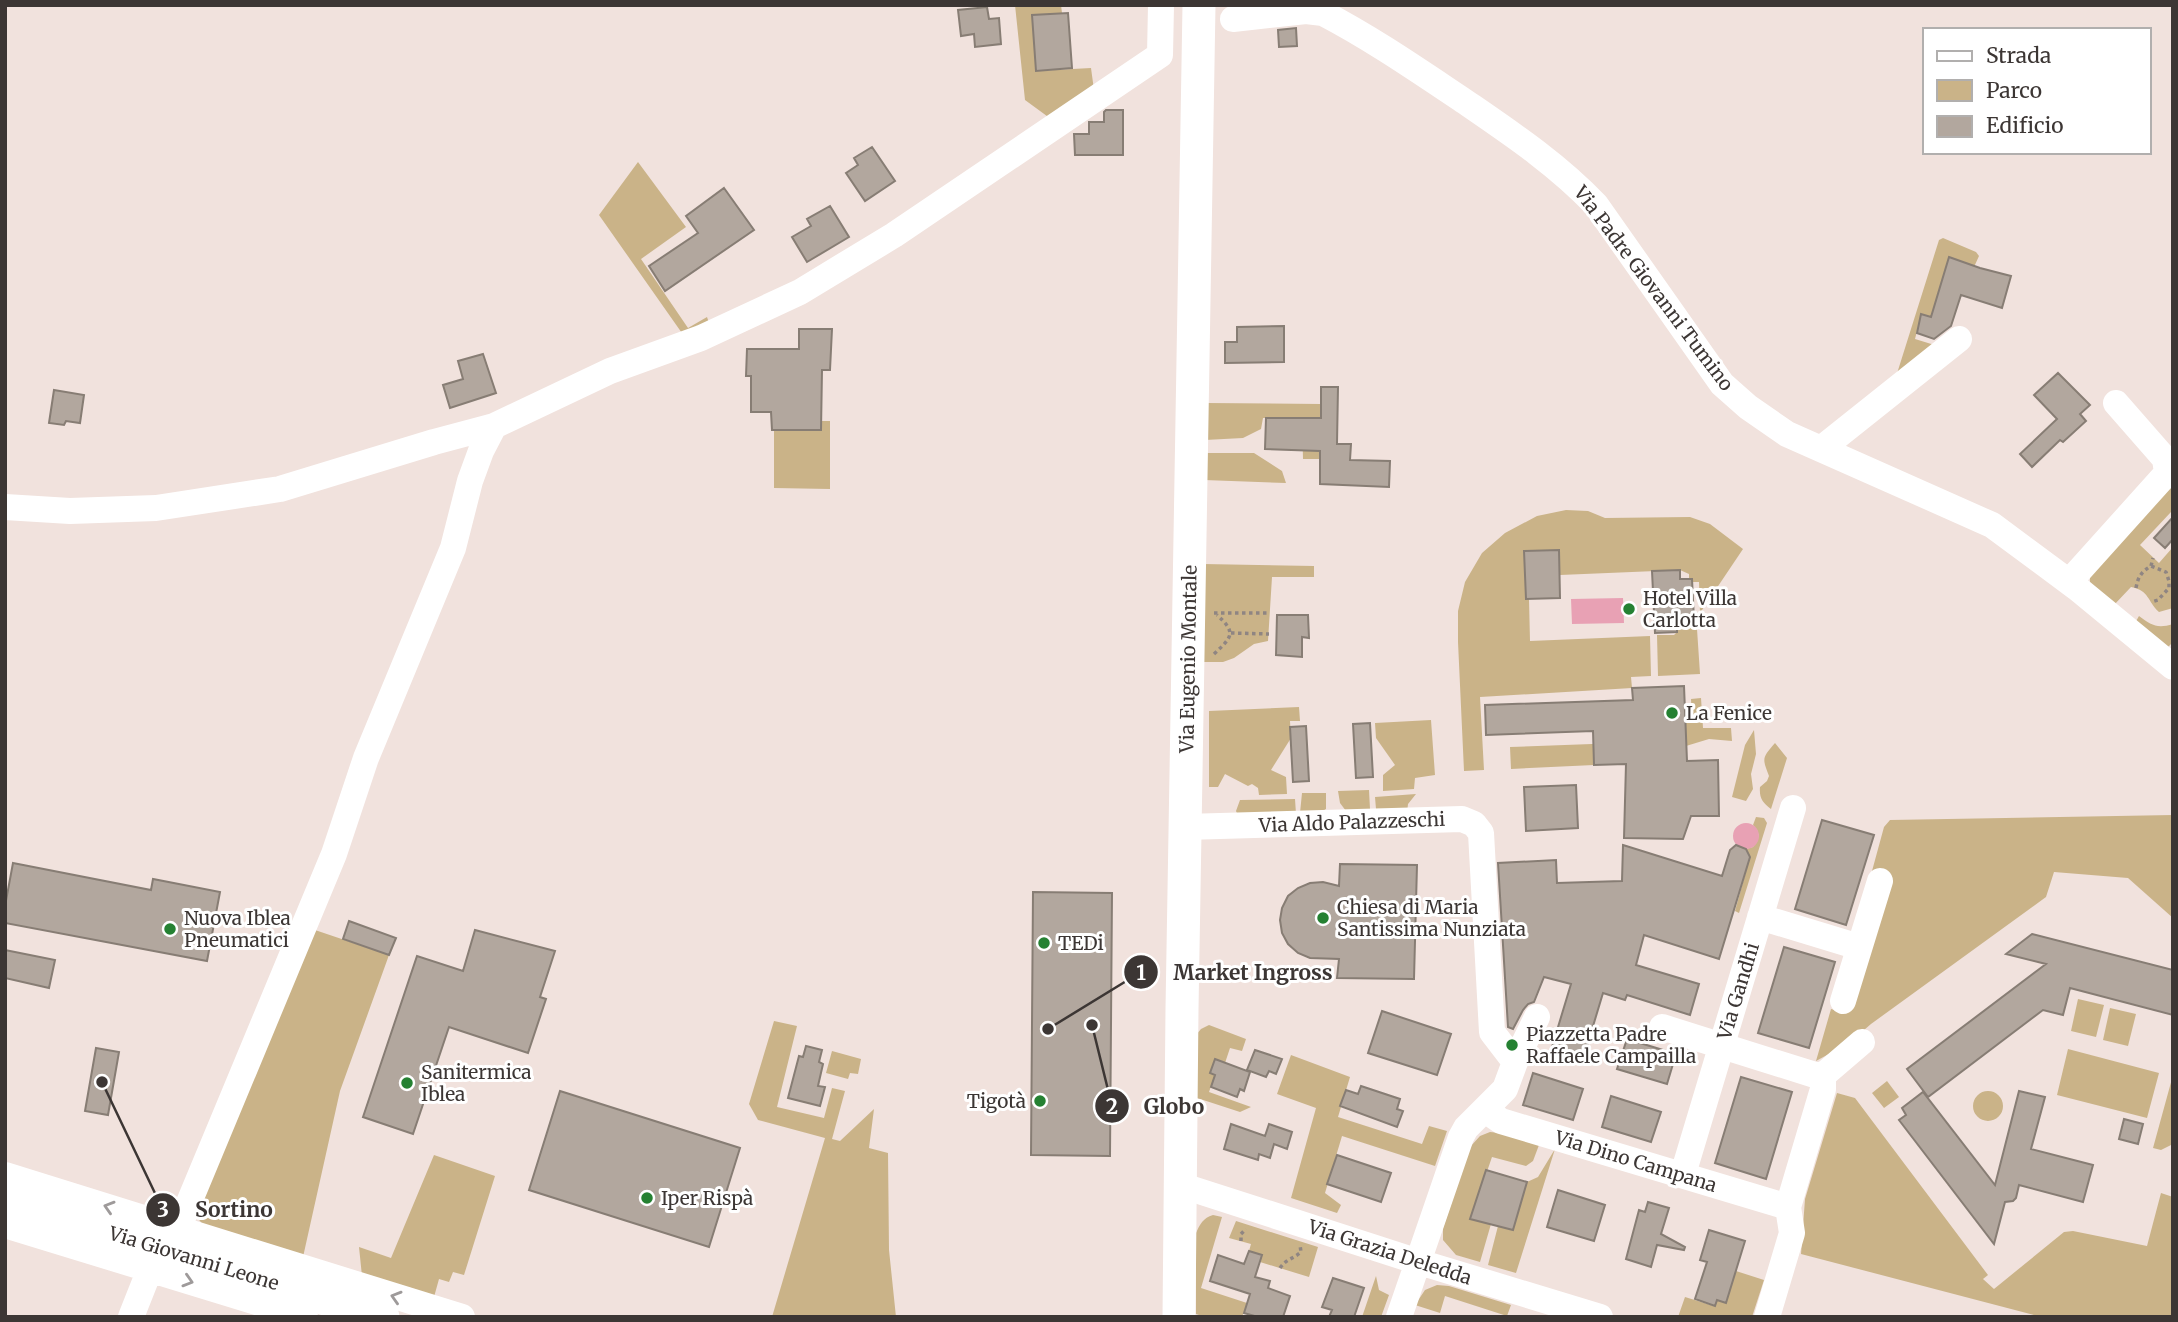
<svg xmlns="http://www.w3.org/2000/svg" width="2178" height="1322" viewBox="0 0 2178 1322" font-family="Merriweather,serif">
<style>
.green{fill:#cab388}
.water{fill:#e8a1b4}
.building{fill:#b2a79e;stroke:#877d74;stroke-width:2}
.lines{fill:none;stroke-linecap:round;stroke-linejoin:round}
.path{stroke:#8f8582;stroke-width:3.5;stroke-dasharray:3.5 3.5;stroke-linecap:butt}
.minor{stroke:#fff;stroke-width:26}
.major{stroke:#fff;stroke-width:33}
.oneway{stroke:#9e9a9a}
.poi-dot{fill:#258132;stroke:#fff;stroke-width:2.5}
.labels{text-anchor:middle;stroke-width:6;stroke-linejoin:round;paint-order:stroke}
.street-label{font-size:19px;fill:#3c3634;stroke:#fff}
.poi-label{font-size:19px;fill:#3c3634;stroke:#fff;text-anchor:start}
.leader{fill:none;stroke:#3c3634;stroke-width:2.5}
.callout-dot{fill:#3c3634;stroke:#fff;stroke-width:2.5}
.mark-label{font-size:21px;text-anchor:middle;font-weight:bold;fill:#fff}
.callout-label{font-size:21px;text-anchor:middle;font-weight:bold;fill:#3c3634;stroke:#fff;stroke-width:6;stroke-linejoin:round;paint-order:stroke}
</style>
<rect width="100%" height="100%" fill="#f1e2dd"/>
<path class="green" d="M 1015,5 L 1061,5 L 1062,13 L 1032,16 L 1036,71 L 1091,68 L 1094,90 L 1051,119 L 1025,100 Z
M 638,162 L 686,227 L 641,259 L 688,328 L 707,317 L 709,323 L 684,336 L 599,215 Z
M 1943,238 L 1976,252 L 1979,256 L 1974,267 L 1949,257 L 1931,317 L 1921,315 L 1915,339 L 1941,347 L 1894,383 L 1939,240 Z
M 1205,403 L 1321,404 L 1320,459 L 1303,459 L 1302,418 L 1263,418 L 1261,429 L 1243,438 L 1205,440 Z
M 822,421 L 830,421 L 830,489 L 774,488 L 774,430 L 821,430 Z
M 1204,453 L 1254,453 L 1282,471 L 1286,483 L 1204,480 Z
M 2173,482 L 2171,512 L 2140,545 L 2159,563 L 2173,547 L 2173,608 L 2159,612 C 2147,601 2150,591 2131,587 L 2114,605 L 2090,585 L 2090,571 Z
M 1566,510 L 1588,511 L 1605,518 L 1690,517 L 1710,524 L 1743,549 L 1700,613 L 1699,582 L 1689,582 L 1689,574 L 1680,570 L 1560,575 L 1558,550 L 1526,599 L 1529,599 L 1530,641 L 1650,636 L 1651,676 L 1631,677 L 1632,688 L 1480,697 L 1484,770 L 1464,771 L 1458,642 L 1458,611 L 1465,582 L 1482,553 L 1505,533 L 1537,516 Z
M 1203,564 L 1314,566 L 1314,577 L 1272,577 L 1268,641 L 1254,644 L 1234,658 L 1223,662 L 1201,662 Z
M 2139,616 C 2151,625 2157,629 2173,624 L 2173,642 L 2166,649 L 2135,623 Z
M 1694,620 L 1697,629 L 1700,674 L 1658,676 L 1657,635 L 1674,635 L 1677,632 L 1677,621 Z
M 1701,698 L 1703,728 L 1731,728 L 1732,741 L 1709,739 L 1686,746 L 1685,722 L 1692,720 L 1691,699 Z
M 1299,707 L 1300,721 L 1290,721 L 1291,738 L 1271,770 L 1286,777 L 1287,794 L 1259,795 L 1258,788 L 1252,784 L 1248,786 L 1225,774 L 1218,787 L 1209,787 L 1209,711 Z
M 1431,720 L 1435,775 L 1415,778 L 1414,789 L 1383,791 L 1383,775 L 1395,765 L 1376,738 L 1375,723 Z
M 1754,730 L 1756,754 L 1751,774 L 1753,789 L 1746,801 L 1732,797 L 1745,745 Z
M 1619,743 L 1594,765 L 1511,769 L 1510,747 Z
M 1775,743 L 1787,758 L 1771,809 C 1763,803 1759,798 1760,787 L 1767,781 L 1769,776 C 1762,758 1762,758 1775,743 Z
M 1369,790 L 1370,809 L 1346,811 L 1340,803 L 1338,791 Z
M 1302,793 L 1326,793 L 1326,809 L 1314,816 L 1300,813 Z
M 1416,794 L 1408,804 L 1407,813 L 1376,809 L 1375,797 Z
M 1295,799 L 1296,814 L 1239,818 L 1236,811 L 1240,800 Z
M 2173,815 L 2173,918 L 2128,878 L 2054,872 L 2046,897 L 1871,1024 L 1849,1043 L 1816,1061 L 1831,1009 L 1845,1013 L 1891,877 L 1872,871 L 1884,827 L 1890,820 Z
M 1756,817 L 1764,818 L 1767,823 L 1739,913 L 1735,911 L 1750,857 L 1746,849 L 1753,847 L 1759,836 L 1757,830 L 1753,825 Z
M 315,930 L 389,955 L 340,1091 L 303,1257 L 204,1226 L 196,1216 Z
M 2078,999 L 2104,1005 L 2096,1037 L 2071,1031 Z
M 2110,1008 L 2136,1014 L 2128,1046 L 2103,1040 Z
M 774,1021 L 797,1026 L 777,1107 L 824,1118 L 832,1088 L 845,1091 L 832,1139 L 840,1141 L 874,1109 L 869,1148 L 888,1153 L 889,1250 L 896,1317 L 772,1317 L 825,1138 L 758,1120 L 749,1104 Z
M 1209,1025 L 1246,1039 L 1242,1051 L 1230,1048 L 1225,1063 L 1215,1060 L 1210,1073 L 1215,1075 L 1209,1092 L 1251,1107 L 1240,1112 L 1194,1097 L 1195,1036 L 1201,1029 Z
M 2068,1049 L 2159,1073 L 2147,1118 L 2057,1095 Z
M 832,1051 L 861,1059 L 858,1074 L 850,1073 L 848,1079 L 826,1073 Z
M 1291,1055 L 1350,1077 L 1338,1117 L 1422,1144 L 1429,1126 L 1447,1131 L 1435,1166 L 1342,1136 L 1325,1193 L 1341,1205 L 1337,1213 L 1291,1198 L 1316,1108 L 1277,1094 Z
M 2173,1075 L 2173,1141 L 2171,1145 L 2161,1150 L 2153,1148 Z
M 1887,1081 L 1899,1097 L 1884,1108 L 1872,1093 Z
M1973 1106a15 15 0 1 1 30 0a15 15 0 1 1-30 0Z
M 1837,1093 L 1855,1098 L 1988,1275 L 1983,1279 L 1994,1289 L 2064,1232 L 2073,1231 L 2147,1246 L 2161,1193 L 2173,1197 L 2173,1317 L 2042,1317 L 1801,1254 L 1805,1199 Z
M 1490,1132 L 1500,1133 L 1539,1145 L 1533,1161 L 1526,1166 L 1492,1157 L 1471,1218 L 1491,1224 L 1480,1262 L 1456,1255 L 1443,1240 L 1443,1228 L 1470,1147 L 1480,1136 Z
M 1555,1149 L 1516,1273 L 1488,1265 L 1498,1226 L 1513,1230 L 1527,1182 L 1538,1177 Z
M 434,1155 L 495,1176 L 464,1275 L 453,1272 L 449,1282 L 439,1279 L 434,1297 L 362,1276 L 359,1247 L 391,1258 Z
M 1213,1215 L 1222,1217 L 1201,1288 L 1247,1303 L 1242,1317 L 1205,1317 L 1196,1314 L 1196,1233 C 1200,1224 1203,1218 1213,1215 Z
M 1236,1221 L 1318,1247 L 1309,1277 L 1260,1262 L 1262,1255 L 1249,1251 L 1251,1244 L 1229,1238 Z
M 1736,1271 L 1764,1280 L 1752,1317 L 1678,1317 L 1685,1297 L 1714,1306 L 1717,1300 L 1726,1302 Z
M 1376,1276 L 1379,1290 L 1389,1295 L 1381,1317 L 1362,1317 Z
M 1437,1285 L 1449,1286 L 1511,1305 L 1507,1316 L 1445,1296 L 1440,1313 L 1415,1305 L 1425,1290 Z"/>
<path class="water" d="M 1623,598 L 1624,623 L 1572,624 L 1571,599 Z
M1733 836a13 13 0 1 1 26 0a13 13 0 1 1-26 0Z"/>
<path class="building" d="M 987,7 L 989,19 L 999,18 L 1001,44 L 975,47 L 974,34 L 961,36 L 958,10 Z
M 1068,13 L 1072,68 L 1036,71 L 1032,15 Z
M 1296,28 L 1297,46 L 1279,47 L 1278,30 Z
M 1106,110 L 1123,110 L 1123,155 L 1075,155 L 1074,134 L 1089,134 L 1089,122 L 1104,122 L 1104,112 Z
M 872,147 L 895,181 L 865,201 L 846,173 L 858,165 L 854,158 Z
M 724,188 L 754,230 L 665,291 L 649,266 L 698,233 L 686,216 Z
M 830,206 L 849,237 L 807,262 L 792,237 L 811,226 L 807,219 Z
M 1949,257 L 1980,268 L 2011,276 L 2002,308 L 1961,295 L 1951,326 L 1934,339 L 1917,333 L 1921,314 L 1931,317 Z
M 1284,326 L 1284,362 L 1225,363 L 1225,342 L 1237,342 L 1237,327 Z
M 799,329 L 832,329 L 830,370 L 822,370 L 821,430 L 772,430 L 771,412 L 751,412 L 751,376 L 746,376 L 747,349 L 799,349 Z
M 483,354 L 496,393 L 450,408 L 443,385 L 463,379 L 458,361 Z
M 2058,373 L 2090,405 L 2080,414 L 2086,421 L 2063,442 L 2060,440 L 2032,467 L 2020,454 L 2057,419 L 2034,395 Z
M 1321,387 L 1338,387 L 1337,444 L 1351,444 L 1350,460 L 1390,461 L 1389,487 L 1320,484 L 1320,451 L 1265,449 L 1266,418 L 1321,418 Z
M 54,390 L 84,395 L 80,423 L 66,421 L 64,425 L 49,423 Z
M 2173,517 L 2173,539 L 2165,548 L 2154,538 Z
M 1559,550 L 1560,598 L 1526,599 L 1524,551 Z
M 1680,570 L 1680,579 L 1692,579 L 1694,620 L 1677,621 L 1677,632 L 1655,633 L 1652,571 Z
M 1277,615 L 1308,615 L 1309,638 L 1302,637 L 1302,657 L 1276,655 Z
M 1684,686 L 1687,761 L 1718,760 L 1719,816 L 1691,816 L 1683,839 L 1624,838 L 1626,764 L 1594,765 L 1593,731 L 1486,735 L 1485,705 L 1633,700 L 1632,688 Z
M 1370,723 L 1373,777 L 1356,778 L 1353,724 Z
M 1306,726 L 1309,781 L 1293,782 L 1290,727 Z
M 1576,785 L 1578,828 L 1526,831 L 1524,787 Z
M 1822,820 L 1874,835 L 1846,925 L 1795,909 Z
M 1623,845 L 1722,876 L 1730,850 L 1736,845 L 1746,849 L 1750,857 L 1719,959 L 1644,935 L 1636,965 L 1699,984 L 1690,1015 L 1627,995 L 1625,1000 L 1603,993 L 1584,1056 L 1552,1047 L 1571,984 L 1544,977 L 1534,1002 L 1528,1004 L 1523,1010 L 1513,1029 L 1508,1027 L 1498,863 L 1556,860 L 1557,883 L 1622,881 Z
M 13,863 L 151,890 L 153,879 L 220,892 L 207,961 L 5,923 L 5,906 Z
M 1340,864 L 1417,865 L 1414,979 L 1337,978 L 1339,959 L 1310,958 L 1298,953 L 1288,944 L 1282,933 L 1280,920 L 1282,908 L 1288,896 L 1298,888 L 1310,883 L 1323,882 L 1339,886 Z
M 1033,892 L 1112,893 L 1110,1156 L 1031,1155 Z
M 349,921 L 396,938 L 389,955 L 343,939 Z
M 475,930 L 555,951 L 540,997 L 546,999 L 528,1053 L 449,1027 L 413,1134 L 363,1117 L 417,956 L 463,971 Z
M 2032,934 L 2173,970 L 2173,1015 L 2070,988 L 2063,1015 L 2043,1010 L 1928,1097 L 1907,1069 L 2046,964 L 2006,954 Z
M 1784,947 L 1835,962 L 1809,1048 L 1758,1033 Z
M 5,950 L 55,960 L 49,988 L 5,978 Z
M 1382,1011 L 1451,1034 L 1437,1075 L 1368,1053 Z
M 1627,1039 L 1676,1054 L 1667,1084 L 1617,1069 Z
M 806,1046 L 822,1050 L 819,1062 L 823,1064 L 818,1086 L 825,1087 L 820,1106 L 788,1098 L 799,1056 L 803,1057 Z
M 96,1048 L 119,1052 L 108,1115 L 85,1111 Z
M 1255,1050 L 1282,1059 L 1276,1074 L 1269,1071 L 1266,1077 L 1247,1070 Z
M 1215,1059 L 1250,1072 L 1244,1091 L 1240,1089 L 1237,1097 L 1211,1087 L 1215,1075 L 1210,1073 Z
M 1533,1073 L 1583,1089 L 1573,1120 L 1523,1105 Z
M 1741,1077 L 1792,1092 L 1766,1179 L 1715,1163 Z
M 1361,1086 L 1400,1099 L 1397,1109 L 1403,1111 L 1397,1127 L 1340,1106 L 1346,1090 L 1358,1094 Z
M 560,1091 L 740,1148 L 709,1247 L 529,1190 Z
M 2019,1091 L 2045,1097 L 2031,1149 L 2093,1165 L 2083,1202 L 2019,1185 L 2016,1198 L 2013,1201 L 2005,1202 L 1994,1244 L 1899,1120 L 1906,1115 L 1902,1108 L 1923,1092 L 1995,1185 Z
M 1611,1096 L 1661,1112 L 1651,1142 L 1602,1127 Z
M 2124,1119 L 2143,1124 L 2138,1144 L 2119,1139 Z
M 1231,1124 L 1265,1136 L 1269,1124 L 1292,1132 L 1287,1149 L 1274,1144 L 1270,1158 L 1259,1154 L 1258,1160 L 1224,1149 Z
M 1337,1155 L 1391,1173 L 1381,1202 L 1327,1184 Z
M 1486,1170 L 1527,1182 L 1513,1230 L 1470,1219 Z
M 1558,1190 L 1605,1205 L 1594,1241 L 1547,1227 Z
M 1648,1202 L 1669,1208 L 1661,1234 L 1685,1247 L 1684,1250 L 1657,1245 L 1651,1267 L 1626,1259 L 1639,1210 L 1645,1212 Z
M 1709,1230 L 1745,1241 L 1726,1303 L 1717,1300 L 1715,1306 L 1695,1299 L 1707,1262 L 1700,1260 Z
M 1249,1251 L 1262,1255 L 1255,1277 L 1270,1281 L 1268,1288 L 1290,1296 L 1283,1317 L 1258,1317 L 1244,1313 L 1250,1294 L 1210,1281 L 1218,1255 L 1244,1264 Z
M 1333,1278 L 1364,1288 L 1354,1317 L 1329,1317 L 1332,1310 L 1322,1307 Z"/>
<g class="lines">
<path class="path" d="M 2151,566 L 2153,558
M 2136,588 C 2138,577 2141,572 2151,566 L 2166,572 L 2169,581 L 2169,588 L 2158,600 L 2151,602
M 1214,613 L 1270,613
M 1231,633 L 1269,634
M 1214,654 C 1232,637 1237,633 1217,615
M 1241,1241 L 1241,1234 L 1246,1229
M 1280,1268 C 1286,1259 1293,1259 1301,1252 L 1300,1245"/>
<path class="minor" d="M 1233,19 L 1306,11 L 1323,13 C 1371,38 1416,69 1461,99 C 1509,132 1556,163 1596,205 L 1722,384 L 1748,407 L 1787,434 L 1992,525 L 2077,588 L 2173,667
M 1821,449 L 1959,339
M 5,507 L 70,511 L 156,508 L 280,489 L 434,442 L 494,426 L 610,371 L 701,338 L 800,292 L 894,235 L 1160,55 L 1161,5
M 2069,582 L 2167,473 L 2165,459 L 2116,403
M 1185,827 L 1462,819 L 1474,824 L 1481,833 L 1492,1032 L 1515,1062
M 1760,917 L 1859,947
M 1843,1001 L 1880,881
M 1662,1027 L 1815,1075 L 1823,1075 L 1827,1072 L 1862,1042
M 1485,1110 L 1501,1121 L 1788,1207
M 1683,1174 L 1793,808
M 5,1175 L 462,1317
M 1180,1185 L 1419,1262 L 1600,1317
M 5,1225 L 305,1317
M 178,1229 L 334,854 L 366,758 L 453,548 L 470,481 L 481,451 L 494,426
M 131,1317 L 150,1269
M 1399,1317 L 1461,1137 L 1466,1128 L 1505,1089 L 1515,1062 L 1537,1017
M 1767,1317 L 1792,1233 L 1788,1207 L 1823,1089 L 1823,1075"/>
<path class="major" d="M 5,1199 L 383,1317
M 1179,1317 L 1182,1009 L 1199,5"/>
</g>
<defs><path id="oneway-chevron" d="M-2-3.5L2.5 0L-2 3.5" fill="none" stroke-width="1.6" stroke-linecap="round" stroke-linejoin="round" transform="scale(1.75)"/></defs>
<g class="oneway">
<use href="#oneway-chevron" transform="translate(109 1207) rotate(-163)"/>
<use href="#oneway-chevron" transform="translate(188 1281) rotate(17)"/>
<use href="#oneway-chevron" transform="translate(396 1297) rotate(-163)"/>
</g>
<g class="poi-dot">
<circle cx="1629" cy="609" r="7"/>
<circle cx="1672" cy="713" r="7"/>
<circle cx="1323" cy="918" r="7"/>
<circle cx="170" cy="929" r="7"/>
<circle cx="1044" cy="943" r="7"/>
<circle cx="1512" cy="1045" r="7"/>
<circle cx="407" cy="1083" r="7"/>
<circle cx="1040" cy="1101" r="7"/>
<circle cx="647" cy="1198" r="7"/>
</g>
<g class="labels">
<g class="street-label">
<text transform="translate(1654 288) rotate(53)" y="7">Via Padre Giovanni Tumino</text>
<text transform="translate(1188 659) rotate(-89)" y="7">Via Eugenio Montale</text>
<text transform="translate(1352 822) rotate(-2)" y="7">Via Aldo Palazzeschi</text>
<text transform="translate(1738 991) rotate(-73)" y="7">Via Gandhi</text>
<text transform="translate(1636 1161) rotate(17)" y="7">Via Dino Campana</text>
<text transform="translate(1390 1252) rotate(18)" y="7">Via Grazia Deledda</text>
<text transform="translate(194 1258) rotate(17)" y="7">Via Giovanni Leone</text>
</g>
<g class="poi-label">
<text x="1643" y="605">Hotel Villa<tspan x="1643" dy="22">Carlotta</tspan></text>
<text x="1686" y="720">La Fenice</text>
<text x="1337" y="914">Chiesa di Maria<tspan x="1337" dy="22">Santissima Nunziata</tspan></text>
<text x="184" y="925">Nuova Iblea<tspan x="184" dy="22">Pneumatici</tspan></text>
<text x="1058" y="950">TEDi</text>
<text x="1526" y="1041">Piazzetta Padre<tspan x="1526" dy="22">Raffaele Campailla</tspan></text>
<text x="421" y="1079">Sanitermica<tspan x="421" dy="22">Iblea</tspan></text>
<text x="1026" y="1108" text-anchor="end">Tigotà</text>
<text x="661" y="1205">Iper Rispà</text>
</g>
</g>
<path class="leader" d="M1048 1029L1141 972M1092 1025L1112 1106M102 1082L163 1210"/>
<g class="callout-dot">
<circle cx="1048" cy="1029" r="7"/>
<circle cx="1092" cy="1025" r="7"/>
<circle cx="102" cy="1082" r="7"/>
<circle cx="1141" cy="972" r="18"/>
<circle cx="1112" cy="1106" r="18"/>
<circle cx="163" cy="1210" r="18"/>
</g>
<g class="mark-label">
<text x="1141" y="980">1</text>
<text x="1112" y="1114">2</text>
<text x="163" y="1217">3</text>
</g>
<g class="callout-label">
<text x="1253" y="980">Market Ingross</text>
<text x="1174" y="1114">Globo</text>
<text x="234" y="1217">Sortino</text>
</g>
<rect width="2178" height="1322" fill="none" stroke="#3c3634" stroke-width="14"/>
<rect x="1923" y="28" width="228" height="126" fill="#ffffff" stroke="#b1afae" stroke-width="2"/>
<rect x="1937" y="51" width="35" height="10" fill="#ffffff" stroke="#b1afae" stroke-width="2"/>
<text x="1986" y="63" font-size="21" fill="#3c3634">Strada</text>
<rect x="1937" y="80" width="35" height="21" fill="#cab388" stroke="#b1afae" stroke-width="2"/>
<text x="1986" y="98" font-size="21" fill="#3c3634">Parco</text>
<rect x="1937" y="116" width="35" height="21" fill="#b2a79e" stroke="#b1afae" stroke-width="2"/>
<text x="1986" y="133" font-size="21" fill="#3c3634">Edificio</text>
</svg>
